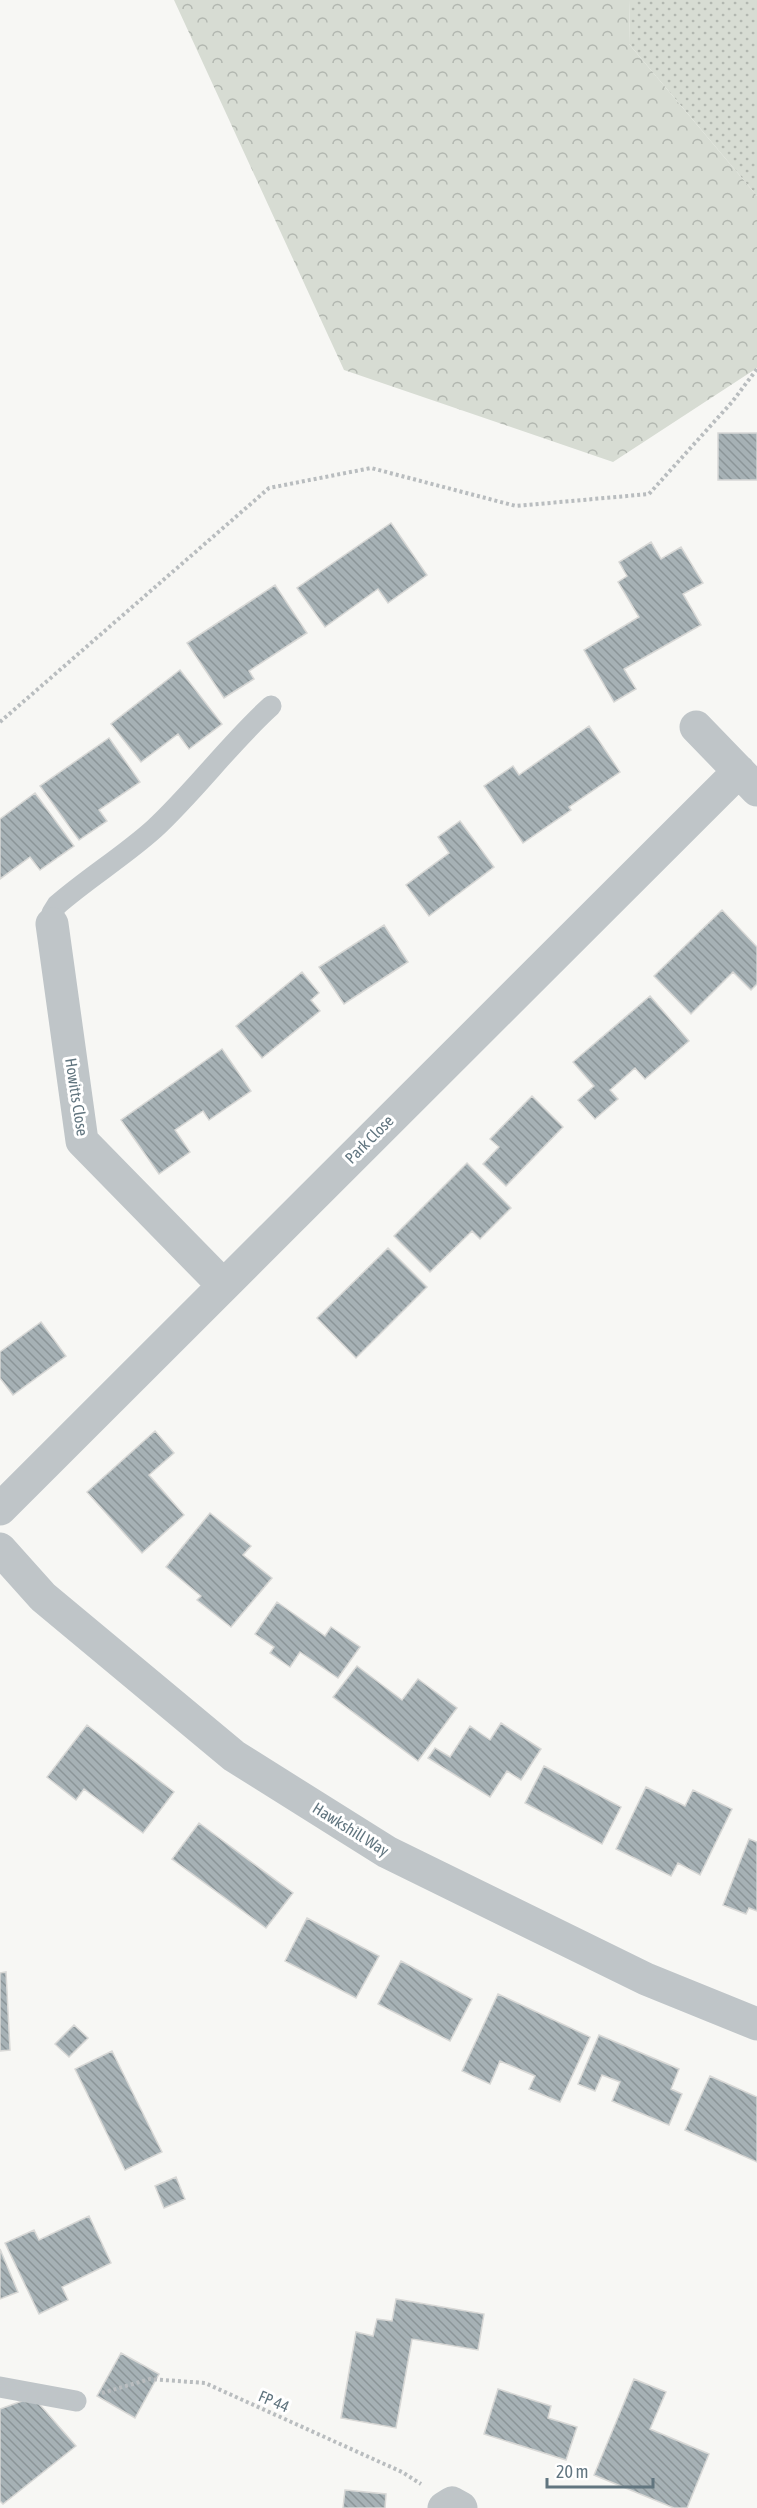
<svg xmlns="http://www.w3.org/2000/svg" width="757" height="2508" viewBox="0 0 757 2508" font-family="'Asap Condensed',sans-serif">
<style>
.grass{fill:url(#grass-dots)}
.forest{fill:url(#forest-crowns)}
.building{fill:url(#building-back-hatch);stroke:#d8d8d6;stroke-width:1.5}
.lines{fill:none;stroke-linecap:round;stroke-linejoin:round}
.path{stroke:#b9bdbf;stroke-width:4;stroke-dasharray:3 3;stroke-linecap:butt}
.lane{stroke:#bfc5c8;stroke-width:21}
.street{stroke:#bfc5c8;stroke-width:33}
.labels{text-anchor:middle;stroke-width:6;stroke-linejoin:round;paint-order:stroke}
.street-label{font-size:16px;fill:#61757f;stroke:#fff}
</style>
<defs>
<pattern id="grass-dots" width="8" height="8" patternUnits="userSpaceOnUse" patternTransform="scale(1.5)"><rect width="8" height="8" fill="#d7dcd3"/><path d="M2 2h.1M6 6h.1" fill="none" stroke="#b2b7b0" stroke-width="1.8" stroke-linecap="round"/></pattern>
<pattern id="forest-crowns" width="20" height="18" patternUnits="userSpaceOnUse" patternTransform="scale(1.5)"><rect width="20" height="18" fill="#d7dcd3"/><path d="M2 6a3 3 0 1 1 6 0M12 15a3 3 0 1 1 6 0" fill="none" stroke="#b2b7b0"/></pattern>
<pattern id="building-back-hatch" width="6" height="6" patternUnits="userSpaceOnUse" patternTransform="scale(1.5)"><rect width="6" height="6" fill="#a6b1b5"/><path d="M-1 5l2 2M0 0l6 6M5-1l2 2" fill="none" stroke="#8b9598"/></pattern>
</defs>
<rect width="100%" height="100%" fill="#f7f7f4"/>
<path class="grass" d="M 630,0 L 757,0 L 757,196 L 629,44 Z"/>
<path class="forest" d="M 174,0 L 630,0 L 629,44 L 757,196 L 757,368 L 613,462 L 344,370 Z"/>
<path class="building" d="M 718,433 L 757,433 L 757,480 L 718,480 Z
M 391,523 L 427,575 L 388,603 L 378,589 L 325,627 L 297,588 Z
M 651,542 L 661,559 L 681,547 L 703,583 L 683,594 L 701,625 L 624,669 L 636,689 L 614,702 L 584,650 L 639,617 L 618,582 L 627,576 L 619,562 Z
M 275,585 L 307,633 L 249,671 L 254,679 L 224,698 L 187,643 Z
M 180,670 L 222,724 L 189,749 L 178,734 L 141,762 L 111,724 Z
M 589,726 L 620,772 L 569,807 L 571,810 L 523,843 L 484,786 L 513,766 L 519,775 Z
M 109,738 L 140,782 L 99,810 L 107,821 L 79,840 L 40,786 Z
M 35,793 L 74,846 L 40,870 L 30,857 L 0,879 L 0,819 Z
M 460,821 L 494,867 L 429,916 L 406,885 L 449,853 L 438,837 Z
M 722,910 L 757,947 L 757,984 L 751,990 L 733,972 L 691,1014 L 654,976 Z
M 384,925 L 408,962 L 344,1004 L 319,967 Z
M 302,972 L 319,993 L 311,1000 L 320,1011 L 262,1058 L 236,1026 Z
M 650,996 L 689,1041 L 645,1079 L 635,1068 L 610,1090 L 618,1099 L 595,1119 L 578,1100 L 594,1086 L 573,1062 Z
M 222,1049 L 251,1091 L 209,1120 L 203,1111 L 175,1130 L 190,1152 L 159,1174 L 121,1120 Z
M 532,1096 L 563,1127 L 506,1186 L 483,1164 L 499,1147 L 490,1139 Z
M 467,1163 L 511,1208 L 480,1239 L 472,1231 L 430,1272 L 394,1236 Z
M 388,1248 L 427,1287 L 356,1358 L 317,1318 Z
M 41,1322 L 66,1356 L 13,1395 L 0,1378 L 0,1352 Z
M 155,1431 L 174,1453 L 149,1475 L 184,1515 L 142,1553 L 87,1492 Z
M 210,1513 L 251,1546 L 243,1555 L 272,1578 L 231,1627 L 197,1600 L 201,1596 L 166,1567 Z
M 277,1602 L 325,1636 L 331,1627 L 360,1647 L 338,1678 L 300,1652 L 290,1667 L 270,1653 L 274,1647 L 255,1634 Z
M 357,1666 L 402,1700 L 418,1679 L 457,1708 L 418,1761 L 333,1697 Z
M 501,1723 L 541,1749 L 521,1780 L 507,1771 L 490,1797 L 428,1758 L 435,1748 L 450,1757 L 470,1726 L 490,1740 Z
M 87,1725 L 174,1792 L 143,1833 L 84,1789 L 76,1800 L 47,1777 Z
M 544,1766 L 621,1807 L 602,1844 L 525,1803 Z
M 646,1787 L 685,1806 L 693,1790 L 732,1809 L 700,1875 L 678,1863 L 671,1876 L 616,1849 Z
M 199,1823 L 293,1893 L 266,1928 L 172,1859 Z
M 749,1839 L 757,1842 L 757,1911 L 749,1908 L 746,1914 L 723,1905 Z
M 307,1918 L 379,1956 L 356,1998 L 285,1961 Z
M 401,1961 L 472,1999 L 450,2041 L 378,2004 Z
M 6,1972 L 10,2050 L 0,2051 L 0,1973 Z
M 498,1994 L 590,2037 L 560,2102 L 529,2089 L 535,2076 L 500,2061 L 490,2084 L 462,2071 Z
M 74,2025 L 88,2038 L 69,2057 L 55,2044 Z
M 599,2035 L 679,2069 L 671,2089 L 682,2094 L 669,2125 L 612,2101 L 620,2082 L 602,2075 L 595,2091 L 578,2084 Z
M 112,2051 L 162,2152 L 125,2170 L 75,2069 Z
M 710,2076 L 757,2097 L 757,2162 L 685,2130 Z
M 176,2177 L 185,2199 L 164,2208 L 155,2186 Z
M 89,2216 L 111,2263 L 62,2287 L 68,2300 L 39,2314 L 5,2243 L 34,2230 L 39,2240 Z
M 0,2249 L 18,2292 L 0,2299 Z
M 396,2299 L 484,2314 L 478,2350 L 412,2339 L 396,2428 L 341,2418 L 356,2332 L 373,2336 L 377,2319 L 392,2321 Z
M 121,2353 L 159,2374 L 135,2418 L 97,2396 Z
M 634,2379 L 666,2392 L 650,2429 L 709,2454 L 687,2508 L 674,2508 L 594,2475 Z
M 498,2389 L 551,2406 L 548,2418 L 577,2427 L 566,2460 L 484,2434 Z
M 33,2397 L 76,2446 L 3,2504 L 0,2501 L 0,2409 Z
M 345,2490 L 386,2494 L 385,2508 L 343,2508 Z"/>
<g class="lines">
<path class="path" d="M 0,722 L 269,488 L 371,468 L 516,506 L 649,494 L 732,402 L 757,369
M 102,2393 L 150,2379 L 205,2383 L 402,2472 L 421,2484"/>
<path class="lane" d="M 52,924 L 52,913 L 57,905 C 88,878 124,856 154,829 C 196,790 229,744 271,706
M 0,2387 L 76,2401"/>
<path class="street" d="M 696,727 L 757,790
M 52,924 L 82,1141 L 223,1285
M 0,1509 L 739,771
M 0,1549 L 43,1597 L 234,1756 L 387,1852 L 646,1979 L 757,2024
M 444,2508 L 452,2503 L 461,2508"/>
</g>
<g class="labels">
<g class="street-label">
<text transform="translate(77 1097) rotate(81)" y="6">Howitts Close</text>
<text transform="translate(369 1139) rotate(-45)" y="6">Park Close</text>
<text transform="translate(351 1829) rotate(32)" y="6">Hawkshill Way</text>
<text transform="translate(274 2401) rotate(23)" y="6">FP 44</text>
</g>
</g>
<path d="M547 2478v9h106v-9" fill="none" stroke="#61757f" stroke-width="3"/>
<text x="556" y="2478" font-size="18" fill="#61757f" stroke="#ffffff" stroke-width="4.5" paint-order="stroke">20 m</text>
</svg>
